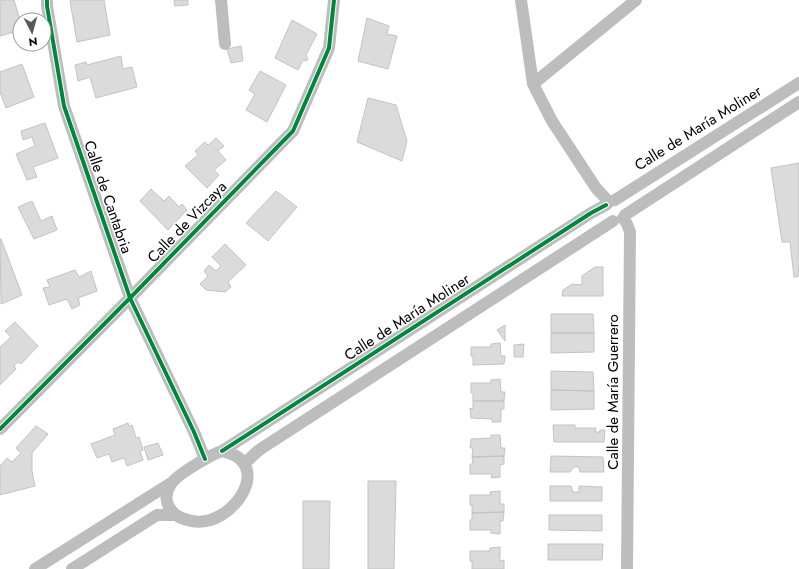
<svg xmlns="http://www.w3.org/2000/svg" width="799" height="569" viewBox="0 0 799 569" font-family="Jost,sans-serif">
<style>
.building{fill:#dbdbdb;stroke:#c3c3c3}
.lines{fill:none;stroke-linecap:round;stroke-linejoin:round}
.street{stroke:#bdbdbd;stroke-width:12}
.cycleway-casing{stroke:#fff;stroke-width:6}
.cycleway{stroke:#00873e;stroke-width:4}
.labels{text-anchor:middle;stroke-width:3;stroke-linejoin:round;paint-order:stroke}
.street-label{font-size:15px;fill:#000;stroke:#fff}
</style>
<rect width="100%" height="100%" fill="#fff"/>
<path class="building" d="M 5,0 L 14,0 L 20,20 L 15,22 L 18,31 L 0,36 L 0,1 Z
M 74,0 L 104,0 L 110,35 L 77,42 L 70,1 Z
M 174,0 L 188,0 L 188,5 L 175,6 Z
M 367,18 L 389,26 L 387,34 L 397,36 L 388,69 L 358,61 Z
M 292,20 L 317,34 L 306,55 L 308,59 L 306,61 L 303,60 L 298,70 L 275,58 Z
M 241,46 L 243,61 L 231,63 L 227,49 Z
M 121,56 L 123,69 L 132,67 L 137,87 L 96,98 L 90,77 L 78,81 L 75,65 L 86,62 L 87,65 Z
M 22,64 L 34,97 L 6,108 L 0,92 L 0,72 Z
M 260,71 L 286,85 L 267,122 L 246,110 L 255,94 L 249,90 Z
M 368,98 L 396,105 L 407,141 L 402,161 L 357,142 Z
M 45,123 L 58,158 L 33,167 L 37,177 L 27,180 L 16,154 L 35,146 L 32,137 L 23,140 L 21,131 Z
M 216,138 L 224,146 L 218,151 L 226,160 L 214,170 L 219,175 L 207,188 L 185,166 L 198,155 L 195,151 L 205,142 L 208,145 Z
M 799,163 L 799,276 L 794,277 L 790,242 L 782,242 L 771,168 Z
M 151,189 L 164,201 L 169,196 L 179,207 L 182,204 L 187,210 L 168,230 L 140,201 Z
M 276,191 L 297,207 L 268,241 L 246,223 Z
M 32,201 L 41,221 L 52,216 L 57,230 L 34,239 L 18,207 Z
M 0,239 L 1,239 L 22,295 L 1,304 Z
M 225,244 L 246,265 L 228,282 L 231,287 L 225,292 L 206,290 L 200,284 L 208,276 L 204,271 L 209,265 L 216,271 L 221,266 L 212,257 Z
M 595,267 L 603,267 L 603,296 L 562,296 L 563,290 L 572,284 L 582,285 L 582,276 Z
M 75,270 L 79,277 L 91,271 L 97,291 L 78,298 L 80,305 L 72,309 L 67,299 L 49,305 L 43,288 L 50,287 L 47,280 Z
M 551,314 L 593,314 L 594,333 L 551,333 Z
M 15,322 L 38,346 L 21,364 L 18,362 L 14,366 L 16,369 L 0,385 L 0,347 L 11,337 L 5,331 Z
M 505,325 L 505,341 L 497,330 Z
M 551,333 L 594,333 L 594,352 L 551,353 Z
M 500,343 L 501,356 L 505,356 L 504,364 L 473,365 L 473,356 L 471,356 L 471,347 L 491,347 L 491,344 Z
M 524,344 L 523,357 L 514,357 L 514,345 Z
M 551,371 L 593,372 L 594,391 L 551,390 Z
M 500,379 L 501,392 L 505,392 L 504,401 L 473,401 L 473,393 L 471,393 L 471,383 L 491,383 L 491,380 Z
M 551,390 L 594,391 L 594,409 L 551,410 Z
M 473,401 L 504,401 L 504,409 L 501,409 L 501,422 L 492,422 L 492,419 L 471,418 L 470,408 L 473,409 Z
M 128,423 L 129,426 L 132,425 L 136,438 L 139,437 L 143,450 L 140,451 L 143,460 L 127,466 L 124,458 L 112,462 L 109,454 L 97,458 L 91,444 L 115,435 L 113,429 Z
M 553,425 L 575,425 L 575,428 L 596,428 L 595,432 L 600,432 L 600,430 L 605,430 L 604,442 L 554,442 Z
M 36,426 L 48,434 L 32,453 L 32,471 L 35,486 L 0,495 L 0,466 L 7,458 L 12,462 L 21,453 L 16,448 Z
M 491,435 L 500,435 L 501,448 L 505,448 L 504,456 L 472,457 L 473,448 L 470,448 L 471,439 L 491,438 Z
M 158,443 L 163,455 L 148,460 L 144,447 Z
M 504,456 L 504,464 L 500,465 L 500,477 L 491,478 L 492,474 L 470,474 L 470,464 L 473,464 L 472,457 Z
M 551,456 L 603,457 L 604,472 L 580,472 L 579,467 L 574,467 L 570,472 L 550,472 Z
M 368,481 L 396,481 L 394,569 L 368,569 Z
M 550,486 L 571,486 L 573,492 L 579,492 L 579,486 L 602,487 L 602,501 L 550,501 Z
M 500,491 L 500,504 L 504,504 L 504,512 L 472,513 L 472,505 L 470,505 L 470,495 L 491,495 L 490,492 Z
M 303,501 L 330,501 L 329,569 L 303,569 Z
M 504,512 L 503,521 L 500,521 L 500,534 L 491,533 L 491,530 L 470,530 L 470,520 L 472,520 L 472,513 Z
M 549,515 L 602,515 L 602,531 L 549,530 Z
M 548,544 L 603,544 L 602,560 L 548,560 Z
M 500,547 L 500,561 L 504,560 L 504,569 L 472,569 L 472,561 L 470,561 L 470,551 L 490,551 L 490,548 Z"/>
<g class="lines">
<path class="street" d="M 47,0 L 47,6 L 64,106 L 130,298 L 194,432 L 205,459
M 221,0 L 225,44
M 521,0 L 533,84 L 552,121 L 596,188 L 609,202
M 533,84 L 636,0
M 615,200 L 799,83
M 625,215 L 799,102
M 623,218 L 627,224 L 630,232 L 627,569
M 0,429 L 130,298 L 293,131 L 329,48 L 334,0
M 222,451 L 591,213 L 606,205
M 222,451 C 277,462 232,529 192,521 C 182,519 174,516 169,507 C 165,500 166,491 171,484 C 176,475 212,454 222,451 Z
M 245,463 L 259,450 L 613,221
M 35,569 L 171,483
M 72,569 L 157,515 L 175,515"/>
<defs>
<path id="cycleway" d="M 47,0 L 47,6 L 64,106 L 130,298 L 194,432 L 205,459
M 0,429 L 130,298 L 293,131 L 329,48 L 334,0
M 222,451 L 591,213 L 606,205"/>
</defs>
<use href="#cycleway" class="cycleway-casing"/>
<use href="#cycleway" class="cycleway"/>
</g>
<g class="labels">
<g class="street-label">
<text transform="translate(698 128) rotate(-32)" y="5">Calle de María Moliner</text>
<text transform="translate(108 197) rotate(71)" y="5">Calle de Cantabria</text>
<text transform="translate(187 222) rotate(-46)" y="5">Calle de Vizcaya</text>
<text transform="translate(407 317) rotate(-33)" y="5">Calle de María Moliner</text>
<text transform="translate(613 392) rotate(-90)" y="5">Calle de María Guerrero</text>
</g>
</g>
<g transform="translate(32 32) rotate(174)"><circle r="19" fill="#ffffff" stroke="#999999"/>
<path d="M0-3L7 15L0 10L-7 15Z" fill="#595959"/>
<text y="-6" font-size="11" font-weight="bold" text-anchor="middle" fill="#000000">N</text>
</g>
</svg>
